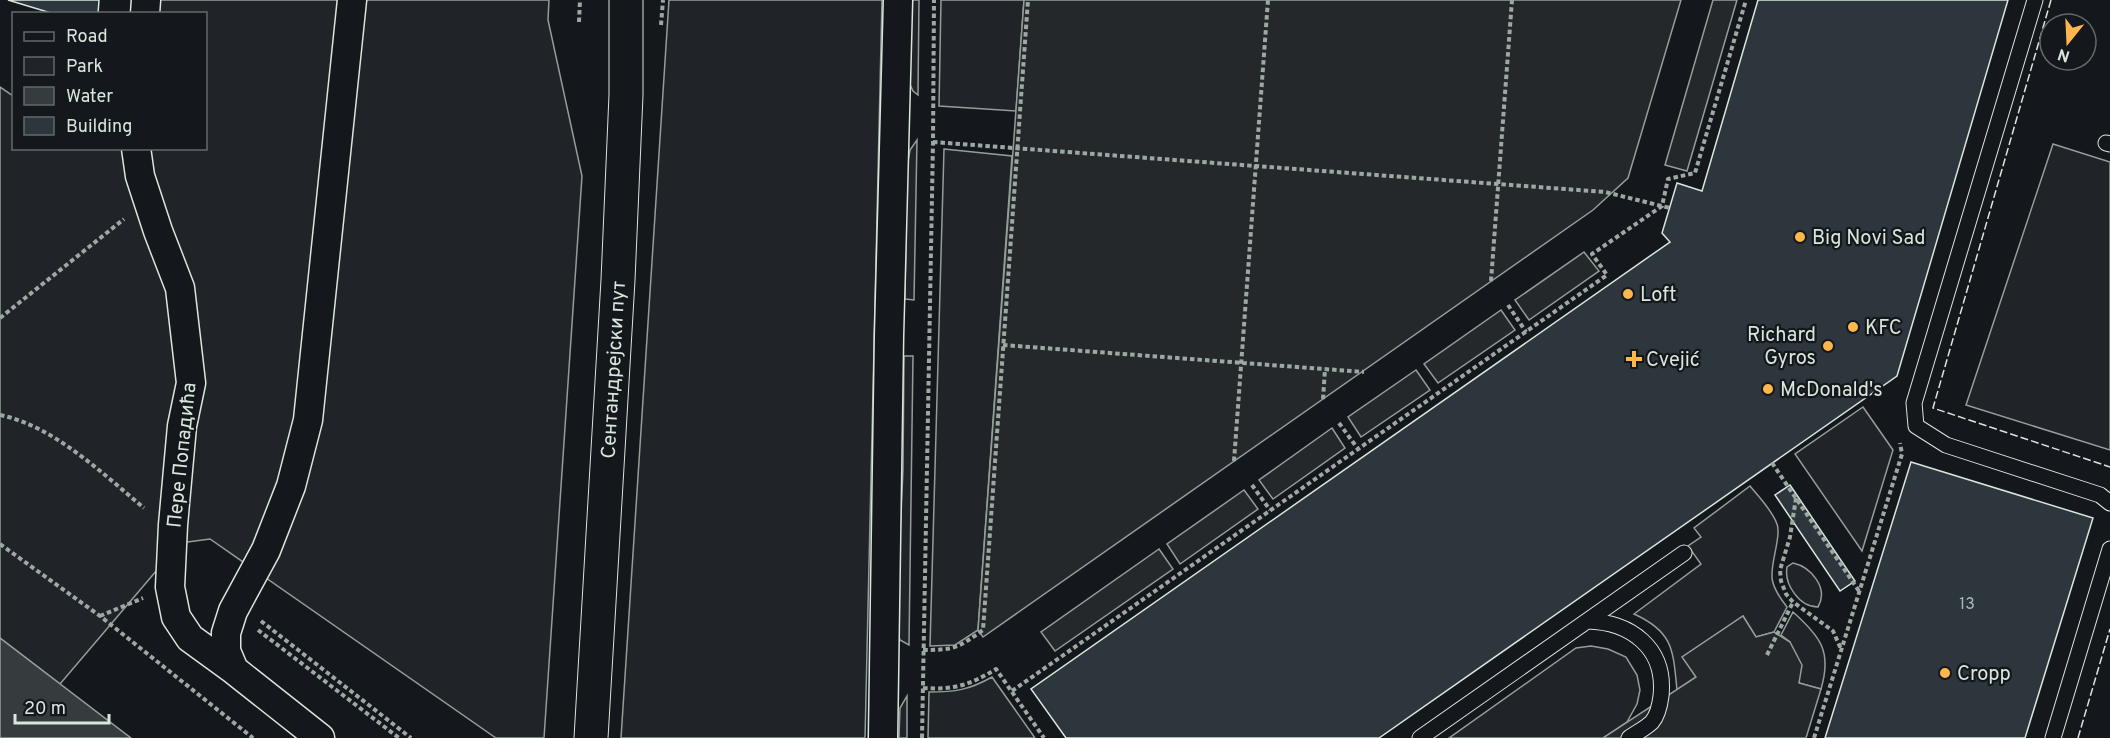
<svg xmlns="http://www.w3.org/2000/svg" width="2110" height="738" viewBox="0 0 2110 738" font-family="Overpass,sans-serif">
<style>
.green{fill:#202428;stroke:#939e99;stroke-width:1.5}
.parking{fill:#24282b;stroke:#939e99;stroke-width:1.5}
.water{fill:#363b3e;stroke:#939e99;stroke-width:1.5}
.building{fill:#2c363c;stroke:#d8e6dc;stroke-width:1.5}
.lines{fill:none;stroke-linecap:round;stroke-linejoin:round}
.service-casing{stroke:#d8e6dc;stroke-width:17}
.minor-casing{stroke:#d8e6dc;stroke-width:31}
.secondary-casing{stroke:#d8e6dc;stroke-width:35}
.path{stroke:#9da8a2;stroke-width:4;stroke-dasharray:4.5 3;stroke-linecap:butt}
.service{stroke:#14181c;stroke-width:15}
.minor{stroke:#14181c;stroke-width:28}
.secondary{stroke:#14181c;stroke-width:33}
.fence{stroke:#d8e6dc;stroke-width:1.5;stroke-dasharray:8 3;stroke-linecap:butt}
.poi-dot{fill:#ffb74d;stroke:#14181c;stroke-width:2}
.labels{text-anchor:middle;stroke-width:4.5;stroke-linejoin:round;paint-order:stroke}
.number-label{font-size:16px;fill:#adbab4}
.poi-label{font-size:20px;fill:#d8e6dc;stroke:#14181c;text-anchor:start}
.street-label{font-size:20px;fill:#d8e6dc;stroke:#14181c}
</style>
<rect width="100%" height="100%" fill="#14181c"/>
<path class="green" d="M 159,0 L 549,0 L 548,20 L 582,176 L 544,738 L 496,738 L 210,539 L 180,543 L 60,684 L 0,638 L 0,87 L 13,96 L 14,148 L 206,148 L 206,14 L 158,13 Z
M 669,0 L 882,0 L 865,738 L 621,738 Z
M 910,0 L 919,0 L 918,95 L 913,91 L 909,82 Z
M 941,0 L 1024,0 L 1016,111 L 939,106 Z
M 917,140 L 914,300 L 905,299 L 907,167 L 910,150 Z
M 2053,144 L 2110,162 L 2110,450 L 1966,405 Z
M 944,149 L 1012,156 L 978,630 L 955,645 L 930,646 Z
M 904,356 L 913,356 L 909,645 L 900,640 L 896,627 L 903,470 Z
M 1863,407 L 1893,450 L 1862,551 L 1795,454 Z
M 1750,486 C 1759,497 1772,510 1777,524 C 1779,529 1778,536 1777,542 C 1772,573 1765,579 1787,607 L 1774,632 L 1756,637 L 1743,616 L 1683,657 L 1696,677 L 1677,690 C 1673,651 1674,632 1634,614 L 1701,564 L 1688,546 L 1701,537 L 1694,528 Z
M 1793,563 C 1811,567 1829,588 1818,607 C 1799,607 1784,584 1787,567 Z
M 1793,612 C 1821,637 1832,652 1821,689 L 1799,683 L 1790,642 L 1781,635 Z
M 1591,646 L 1608,649 L 1626,657 L 1637,675 L 1640,690 L 1637,704 L 1627,722 L 1603,738 L 1449,738 L 1576,648 Z
M 992,677 L 1035,738 L 928,738 L 929,692 C 955,692 969,690 992,677 Z
M 907,696 L 907,738 L 899,738 L 900,708 Z"/>
<path class="parking" d="M 1024,0 L 1681,0 L 1628,178 L 1593,210 L 983,637 L 978,630 Z
M 1713,0 L 1737,0 L 1687,171 L 1665,165 Z
M 1584,252 L 1599,271 L 1529,320 L 1515,300 Z
M 1501,310 L 1515,330 L 1438,383 L 1424,364 Z
M 1416,370 L 1430,390 L 1361,437 L 1348,417 Z
M 1332,428 L 1345,448 L 1273,499 L 1259,480 Z
M 1244,490 L 1258,509 L 1180,564 L 1167,544 Z
M 1159,549 L 1173,569 L 1055,651 L 1041,632 Z
M 1743,616 L 1756,637 L 1774,632 L 1790,642 L 1802,665 L 1799,683 L 1821,689 L 1806,738 L 1603,738 L 1696,677 L 1682,657 Z"/>
<path class="water" d="M 0,638 L 131,738 L 0,738 Z"/>
<path class="building" d="M 8,0 L 99,0 L 98,14 L 51,13 Z
M 1758,0 L 2008,0 L 1897,376 L 1379,738 L 1066,738 L 1031,689 L 1670,242 L 1662,233 L 1677,183 L 1702,191 Z
M 1911,462 L 2093,518 L 2025,738 L 1825,738 Z
M 1790,485 L 1855,581 L 1840,591 L 1775,495 Z"/>
<g class="lines">
<defs>
<path id="service" d="M 2035,0 L 1914,403 L 1916,426 L 1946,445 L 2100,495 L 2110,503
M 2106,143 L 2110,144
M 1587,621 C 1631,622 1666,648 1661,696 C 1660,704 1657,716 1652,722 C 1646,728 1636,733 1629,738
M 1420,738 L 1684,553
M 2053,738 L 2110,549"/>
<path id="minor" d="M 145,14 L 146,0
M 136,148 L 140,176 L 158,231 L 180,288 L 191,383 L 182,426 L 173,525 L 170,587 L 176,617 L 190,638 L 234,670
M 320,738 L 234,670 L 226,651 L 226,633 L 233,611 L 266,550 L 291,486 L 308,420 L 352,0
M 883,738 L 889,336 L 898,0"/>
<g id="secondary">
<path id="s1" d="M 591,738 L 618,280 L 626,95 L 626,0"/>
</g>
</defs>
<use href="#service" class="service-casing"/>
<use href="#minor" class="minor-casing"/>
<use href="#secondary" class="secondary-casing"/>
<path class="path" d="M 579,22 L 580,0
M 661,25 L 663,0
M 933,142 L 1605,192 L 1670,208
M 1491,281 L 1512,0
M 1508,305 L 1526,332
M 0,318 L 124,219
M 1003,345 L 1364,372
M 1323,399 L 1325,369
M 0,415 C 54,426 103,474 144,508
M 1339,423 L 1358,449
M 1234,461 L 1268,0
M 1772,463 L 1859,591
M 1252,485 L 1270,510
M 1796,498 L 1790,537 L 1780,570 L 1781,581 L 1786,594 L 1793,602 L 1833,631 L 1841,649
M 0,544 L 100,616 L 253,738
M 100,616 L 143,598
M 261,621 L 411,738
M 258,630 L 399,738
M 923,650 C 954,650 958,648 983,630 L 1028,0
M 1767,655 L 1793,602
M 923,688 C 954,690 970,685 996,669 L 1044,738
M 1012,691 L 1607,275 L 1592,254 L 1662,206 L 1668,179 L 1695,173 L 1746,0
M 922,738 L 933,142 L 934,0
M 1814,738 L 1902,454 L 1900,443"/>
<use href="#service" class="service"/>
<use href="#minor" class="minor"/>
<use href="#secondary" class="secondary"/>
<path class="fence" d="M 2051,0 L 1933,408 L 2110,467
M 2078,738 L 2110,629"/>
</g>
<g class="poi-dot">
<circle cx="1800" cy="237" r="6"/>
<circle cx="1628" cy="294" r="6"/>
<circle cx="1853" cy="327" r="6"/>
<circle cx="1828" cy="346" r="6"/>
<path d="M1631 350h6v6h6v6h-6v6h-6v-6h-6v-6h6z"/>
<circle cx="1768" cy="389" r="6"/>
<circle cx="1945" cy="673" r="6"/>
</g>
<g class="labels">
<g class="number-label">
<text x="1967" y="609">13</text>
</g>
<g class="poi-label">
<text x="1812" y="244">Big Novi Sad</text>
<text x="1640" y="301">Loft</text>
<text x="1865" y="334">KFC</text>
<text x="1816" y="341" text-anchor="end">Richard<tspan x="1816" dy="23">Gyros</tspan></text>
<text x="1646" y="366">Cvejić</text>
<text x="1780" y="396">McDonald's</text>
<text x="1957" y="680">Cropp</text>
</g>
<g class="street-label">
<text dy="7" stroke="none"><textPath href="#s1" startOffset="369">Сентандрејски пут</textPath></text>
<text transform="translate(181 455) rotate(-84)" y="7">Пере Попадића</text>
</g>
</g>
<rect x="12" y="12" width="195" height="138" fill="#14181c" stroke="#626a69" stroke-width="1.5"/>
<rect x="24" y="32" width="30" height="9" fill="#14181c" stroke="#626a69" stroke-width="1.5"/>
<text x="66" y="42" font-size="18" fill="#d8e6dc">Road</text>
<rect x="24" y="57" width="30" height="18" fill="#202428" stroke="#626a69" stroke-width="1.5"/>
<text x="66" y="72" font-size="18" fill="#d8e6dc">Park</text>
<rect x="24" y="87" width="30" height="18" fill="#363b3e" stroke="#626a69" stroke-width="1.5"/>
<text x="66" y="102" font-size="18" fill="#d8e6dc">Water</text>
<rect x="24" y="117" width="30" height="18" fill="#2c363c" stroke="#626a69" stroke-width="1.5"/>
<text x="66" y="132" font-size="18" fill="#d8e6dc">Building</text>
<g transform="translate(2068 42) rotate(198)"><circle r="28" fill="#14181c" stroke="#626a69" stroke-width="1.5"/>
<path d="M0-4.5L10 22L0 15L-10 22Z" fill="#ffb74d"/>
<text y="-9" font-size="16" font-weight="bold" text-anchor="middle" fill="#d8e6dc">N</text>
</g>
<path d="M15 714v9h94v-9" fill="none" stroke="#d8e6dc" stroke-width="3"/>
<text x="24" y="714" font-size="18" fill="#d8e6dc" stroke="#14181c" stroke-width="4.5" paint-order="stroke">20 m</text>
</svg>
